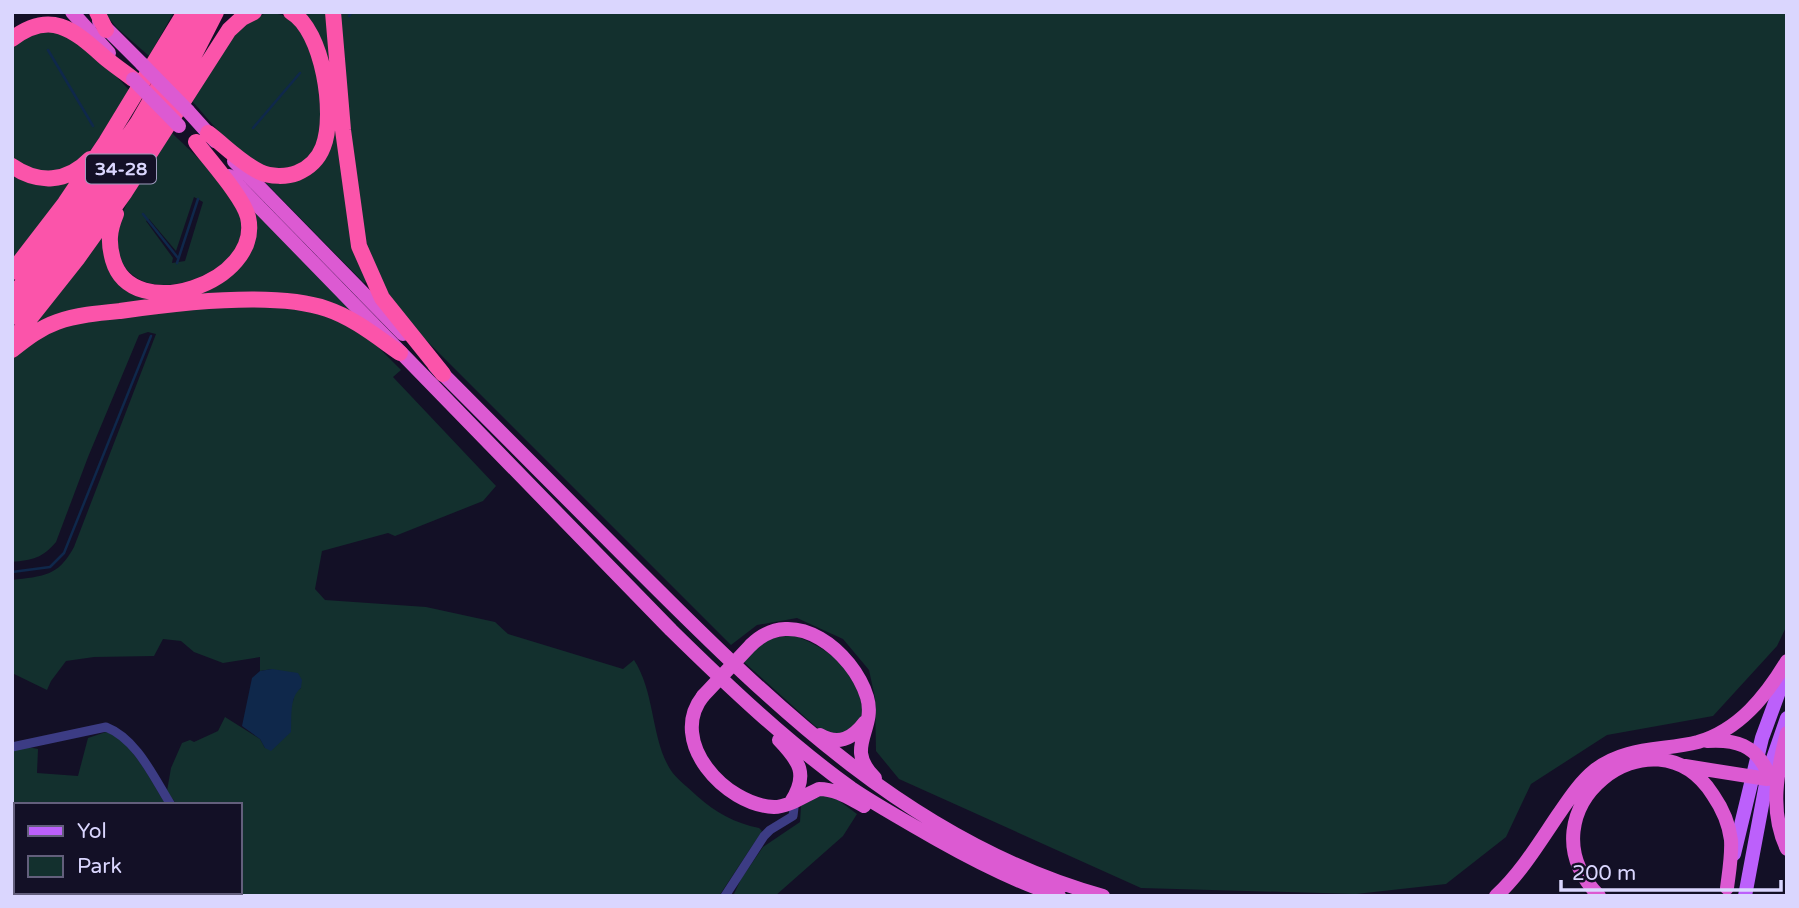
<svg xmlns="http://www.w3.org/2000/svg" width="1799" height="908" viewBox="0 0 1799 908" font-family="'Varela Round',sans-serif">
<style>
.green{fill:#13302e;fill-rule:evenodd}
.water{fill:#0f284b}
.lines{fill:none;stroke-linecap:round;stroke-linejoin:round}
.stream{stroke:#0f284b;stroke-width:2.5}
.minor{stroke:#3c3c84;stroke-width:9}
.primary{stroke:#bc60fb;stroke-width:14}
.trunk{stroke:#dc5ad2;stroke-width:14}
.motorway{stroke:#fb54aa;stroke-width:16}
.trunk-bridge{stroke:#dc5ad2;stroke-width:14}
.labels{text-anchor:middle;stroke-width:6;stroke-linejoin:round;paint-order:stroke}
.shield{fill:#131026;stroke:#9e9bbd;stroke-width:2}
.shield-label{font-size:18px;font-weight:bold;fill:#dad6fe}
</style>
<rect width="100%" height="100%" fill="#131026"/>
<path class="green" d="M 104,12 L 174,12 L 149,56 L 117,28 Z
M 302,12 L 330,12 L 369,281 L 364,283 L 260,177 L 324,156 L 319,37 L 313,23 Z
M 338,12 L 1787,12 L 1787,625 L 1777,646 L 1713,716 L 1607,735 L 1531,784 L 1506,837 L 1446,884 L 1356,894 L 1141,888 L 899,779 L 876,751 L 875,698 L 869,670 L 843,639 L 797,618 L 757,625 L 731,645 L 420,334 L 391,300 L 362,237 Z
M 268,13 C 276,13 286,15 293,21 C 318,42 329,124 313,153 C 306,164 292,168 281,168 C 274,169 266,170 260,167 C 232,150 212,123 191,100 C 210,70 229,21 268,13 Z
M 31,31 L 68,32 L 102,61 L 130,91 L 93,147 L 77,165 L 42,174 L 12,159 L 12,45 Z
M 172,133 C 190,151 241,194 243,219 C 244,222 242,226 241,229 C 240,236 240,245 236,250 C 211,283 140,305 119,257 C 116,250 114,238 116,231 C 123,201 155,160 172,133 ZM 194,197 L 203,202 L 185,261 L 172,263 L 173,258 L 146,221 L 149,219 L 176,251 Z
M 12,172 L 78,176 L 12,260 Z
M 250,207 L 355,314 L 210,298 L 23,334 L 107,226 L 103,244 L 149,298 L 241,265 Z
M 271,305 L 323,311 L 367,336 L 401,370 L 393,377 L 496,486 L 483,501 L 395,536 L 388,533 L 322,551 L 315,589 L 325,600 L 426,607 L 495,622 L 508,634 L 623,669 L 634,660 C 655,692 651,738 670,769 C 676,779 689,788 697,796 C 716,813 735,823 759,828 L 762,831 L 719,896 L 241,896 L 240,805 L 177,805 L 167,791 L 171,768 L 182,743 L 190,740 L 194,742 L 218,731 L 225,717 L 260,739 L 265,748 L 293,701 L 295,692 L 301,688 L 272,669 L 260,671 L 260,657 L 223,663 L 194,652 L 181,641 L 163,639 L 154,656 L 94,657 L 66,661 L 51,681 L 47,690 L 12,673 L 12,580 C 43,576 58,577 74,547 L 156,334 L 148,332 L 139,335 L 88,457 L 56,542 C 43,558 32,560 12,562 L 12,355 L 56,326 L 155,311 Z
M 794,635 C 808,641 825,649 836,659 C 847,669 861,693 862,707 C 864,736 833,739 815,726 L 744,662 L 765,639 Z
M 106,732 C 131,739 152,783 166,805 L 16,805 L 16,892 L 228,892 L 230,896 L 12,896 L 12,744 L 38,749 L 37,773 L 78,776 L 88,738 Z
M 820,795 L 834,797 L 857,814 L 843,836 L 775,896 L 733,896 L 741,879 L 763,847 L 800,822 L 801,806 Z"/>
<path class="water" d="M 272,669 L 298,673 L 302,680 L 301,688 C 289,697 292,718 291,732 L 271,751 L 265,748 L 260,739 L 242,726 L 252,678 L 260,671 Z"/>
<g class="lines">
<path class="stream" d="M 349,16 L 352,12
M 48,50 L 93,126
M 253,128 L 300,73
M 143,214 L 178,258
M 177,263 L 198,199
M 12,572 L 50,567 L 64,553 L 151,336"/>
<path class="minor" d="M 12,747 L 106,727 C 137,739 154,778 171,805
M 235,892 L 237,896
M 725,896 L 764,836 L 770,830 L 793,816 L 794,808 L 791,802"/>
<path class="primary" d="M 1734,854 L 1762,738 L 1787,670
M 1745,896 L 1768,773 L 1787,718"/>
<path class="trunk" d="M 72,12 L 109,53
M 99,21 L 142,64
M 188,111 L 215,141
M 234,161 L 403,334
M 229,176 L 671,630 C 728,686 787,742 851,788 C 879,807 909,823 938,840 C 977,862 1016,882 1059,896
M 435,366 C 503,435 572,503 640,572 C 775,707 914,844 1103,896
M 751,645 C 794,603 853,652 867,697 C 877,730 843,747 875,778
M 703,696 C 667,741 725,805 774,807 C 789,807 805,795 819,789 C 836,789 849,798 864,806
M 1787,733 C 1777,771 1769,812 1787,849
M 820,735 C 839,746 853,738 865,722
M 779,740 C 799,761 809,774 791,802
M 1707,741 C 1735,739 1756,745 1768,773
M 1685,766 L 1767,779
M 1496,896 C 1521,873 1539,843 1558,815 C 1569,799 1580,782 1595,770 C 1626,746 1663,751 1698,742 C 1739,730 1766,696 1787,661
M 1599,896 C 1516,811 1654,702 1713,795 C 1722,808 1729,824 1731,840 C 1732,856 1729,872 1727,888"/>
<path class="motorway" d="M 97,12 L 106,30
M 333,12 L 343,130 L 359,246 L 382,298 L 443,374
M 12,39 C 50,10 73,29 103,56 C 112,64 123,71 133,79
M 208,133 C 224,145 241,163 260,172 C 270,177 287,177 297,173 C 309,168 318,160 323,147 C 336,115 323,30 291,12
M 12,166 C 38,184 67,183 90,159
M 116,214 C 109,231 108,242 113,260 C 132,326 263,283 248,217 C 243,197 210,161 196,142
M 12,272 L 65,203 L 106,142 L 185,12
M 12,297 L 64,229 L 138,122 L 202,12
M 12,317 L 77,237 L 191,61 L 216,12
M 12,341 L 77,259 L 125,192 L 229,30 L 242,18 L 254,12
M 12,350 C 27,338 40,328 57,322 C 77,315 99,313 120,311 C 175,303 276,291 327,309 C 354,318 377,337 400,353"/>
<path class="trunk-bridge" d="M 142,64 L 188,111
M 133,79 L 179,126
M 703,696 L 751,645"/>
</g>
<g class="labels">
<rect class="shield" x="86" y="154.5" width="70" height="29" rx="5"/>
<g class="shield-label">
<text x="121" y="175">34-28</text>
</g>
</g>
<rect width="1799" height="908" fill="none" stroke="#dad6fe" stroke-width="28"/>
<rect x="14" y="803" width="228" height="91" fill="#131026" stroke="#635f7c" stroke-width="2"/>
<rect x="28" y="826" width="35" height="10" fill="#bc60fb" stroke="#635f7c" stroke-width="2"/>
<text x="77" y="838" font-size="21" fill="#dad6fe">Yol</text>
<rect x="28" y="856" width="35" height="21" fill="#13302e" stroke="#635f7c" stroke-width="2"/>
<text x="77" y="873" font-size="21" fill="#dad6fe">Park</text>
<path d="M1561 880v10h220v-10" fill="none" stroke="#dad6fe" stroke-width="3.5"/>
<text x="1572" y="880" font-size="21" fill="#dad6fe" stroke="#131026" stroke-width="5" paint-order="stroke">200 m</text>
</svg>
